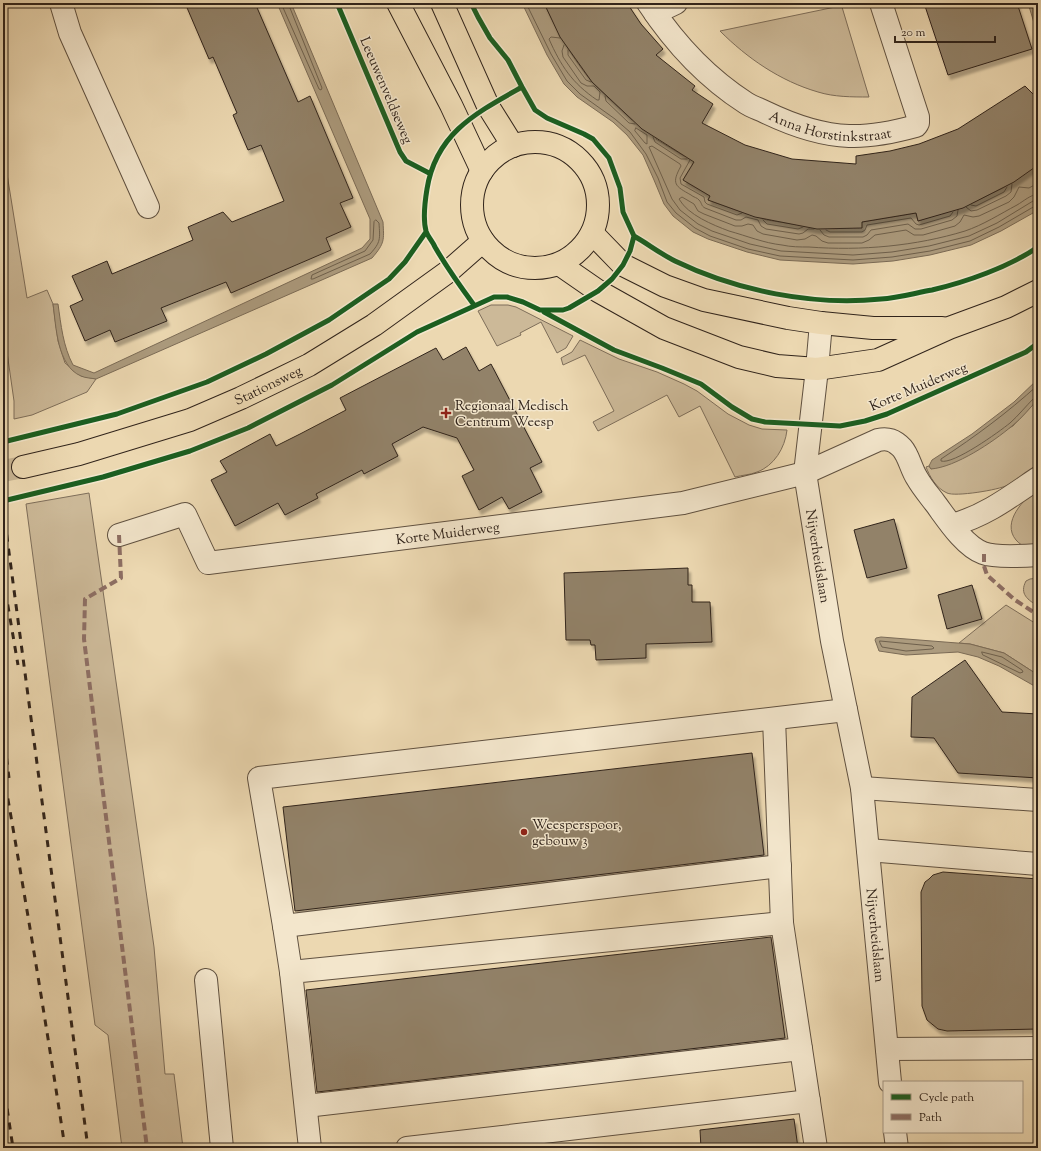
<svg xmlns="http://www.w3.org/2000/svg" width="1041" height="1151" viewBox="0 0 1041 1151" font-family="'Sorts Mill Goudy',serif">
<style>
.green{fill:#ccb998;stroke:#7e6e5a}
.water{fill:#ac9b7e;stroke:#7b6b56}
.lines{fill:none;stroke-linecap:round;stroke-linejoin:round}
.shore{stroke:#6e604c;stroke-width:1}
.building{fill:#928269;stroke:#31241b;filter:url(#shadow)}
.major-tunnel{stroke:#c7b493;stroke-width:22;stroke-dasharray:22 11;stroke-linecap:butt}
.minor-casing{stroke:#605140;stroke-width:24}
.major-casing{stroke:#31241b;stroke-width:24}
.minor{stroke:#f3e6cc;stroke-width:22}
.major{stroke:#ecd8b1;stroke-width:22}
.rail{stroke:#31241b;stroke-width:3;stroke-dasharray:7 7;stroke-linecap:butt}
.quiet{stroke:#8d6e63;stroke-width:4;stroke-dasharray:8 4;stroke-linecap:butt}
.cycleway-casing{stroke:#f3e6cc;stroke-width:8}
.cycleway{stroke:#1b5e20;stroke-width:5}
.poi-dot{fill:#8f2418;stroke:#f3e6cc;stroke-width:1.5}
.labels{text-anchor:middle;stroke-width:3;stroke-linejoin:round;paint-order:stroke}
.street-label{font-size:14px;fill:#31241b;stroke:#f3e6cc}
.poi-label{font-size:14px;fill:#31241b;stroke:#f3e6cc;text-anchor:start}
</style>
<defs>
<filter id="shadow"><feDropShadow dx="2.5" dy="4.5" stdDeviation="1" flood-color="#0004"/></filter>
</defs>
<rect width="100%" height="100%" fill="#ecd8b1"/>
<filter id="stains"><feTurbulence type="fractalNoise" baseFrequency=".005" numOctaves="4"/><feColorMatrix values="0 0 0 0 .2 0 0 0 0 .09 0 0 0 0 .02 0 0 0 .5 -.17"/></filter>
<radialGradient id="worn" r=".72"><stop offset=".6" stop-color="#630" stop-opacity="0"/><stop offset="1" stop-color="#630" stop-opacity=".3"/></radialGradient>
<path class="green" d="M 840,6 L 842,7 L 869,97 C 852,97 834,97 818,92 C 780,81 747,58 720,31 Z
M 3,149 L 27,298 L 47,290 L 53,304 L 58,341 L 65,363 L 81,376 L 96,379 L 87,392 L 32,415 L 14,419 L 14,401 L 3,324 Z
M 491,305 L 508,305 L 516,307 L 573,336 L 566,348 L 557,353 L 541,322 L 520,333 L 521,335 L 497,346 L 478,311 Z
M 580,340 L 619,359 L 657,372 L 684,384 L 697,391 L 728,414 L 749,425 L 762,429 L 787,430 C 785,448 774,466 757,472 C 750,475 742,475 735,477 L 700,406 L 679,417 L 667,395 L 598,431 L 593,422 L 614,411 L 585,355 L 563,365 L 561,358 L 572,352 Z
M 1038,399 L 1038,464 C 1028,471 1018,479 1008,485 C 999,490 955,497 947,493 C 936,488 930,477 926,467 L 929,466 L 931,469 L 1013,426 Z
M 1038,488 L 1038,548 C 1029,548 1022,547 1016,540 C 1001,522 1024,499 1038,488 Z
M 89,493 L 154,947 L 165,1074 L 174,1074 L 183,1148 L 122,1148 L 108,1035 L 95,1025 L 26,504 Z
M 1038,578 L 1038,606 C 1028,600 1019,594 1026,581 L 1030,579 Z
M 1006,605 L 1038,625 L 1038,675 L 1004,653 L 970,644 L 959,643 Z"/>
<path class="water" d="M 277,3 L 291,3 L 383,222 C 384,240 385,243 372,258 L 96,379 C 91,378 85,378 81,376 C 57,366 56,326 53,304 L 58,304 C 61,325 63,346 73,365 L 94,373 L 362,248 L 370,239 L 370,219 Z
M 522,3 L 544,3 C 556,29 570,54 588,77 C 601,93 618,106 632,120 L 636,116 L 660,133 L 656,139 L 684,156 L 696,158 L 683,180 L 710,196 L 708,200 L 739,211 L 767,220 L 799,225 L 862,222 L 916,213 L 918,221 L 974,202 L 1003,188 L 1038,165 L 1038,208 L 1033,213 L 1001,231 L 971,245 L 930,255 L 893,261 L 853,264 L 780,260 L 747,252 L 708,239 L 693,232 L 673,216 L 664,204 L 654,180 L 643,155 L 627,135 L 613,122 L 577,97 L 564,84 L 547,55 Z
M 1028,3 L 1038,3 L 1038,36 Z
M 1038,379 L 1038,399 C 1030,408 1022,418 1012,426 C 993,442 956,467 931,469 L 929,466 L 932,460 L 972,434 L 1014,402 Z
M 881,637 L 970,644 L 1004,653 L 1038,675 L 1038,688 L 999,666 L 978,657 L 958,652 L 906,655 L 879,651 L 875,640 L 876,638 Z"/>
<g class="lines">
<path class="shore" d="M 281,3 L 319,89 L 321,90 L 322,88 L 288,3
M 526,3 L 551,54 L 567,81 L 580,94 L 615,119 L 630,132 L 646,154 L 658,178 L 667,202 L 676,213 L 695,228 L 710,236 L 748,249 L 780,256 L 853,260 L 892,257 L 930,251 L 970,241 L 999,227 L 1035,206 L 1038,206
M 560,38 L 551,37 L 549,39 C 561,66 572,83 597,100 L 599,100 L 600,92 L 594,86 L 587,86 L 581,83 L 563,57 L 562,51 L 564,45
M 568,50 L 568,55 L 586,80 L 591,82
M 605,96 L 606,101 L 629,123 L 635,124
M 636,128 L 647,135 L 647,144 L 645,143 L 635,131 Z
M 653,137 L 655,142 L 681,159 L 687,159
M 690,160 L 680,178 L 681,184 L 704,197 L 705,202 L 707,204 L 737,215 L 742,213
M 1038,183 L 1029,188 L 1019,187 L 1014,197 L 1009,202 L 979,216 L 973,217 L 964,215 L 960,222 L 955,226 L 923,235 L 914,235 L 906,230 L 875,235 L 869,240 L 862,243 L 828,243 L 822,241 L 816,236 L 812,235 L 805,239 L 797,240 L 763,234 L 757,231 L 753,225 L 748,224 L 742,226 L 735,226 L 704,214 L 698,211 L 694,204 L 682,197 L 679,199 C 688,215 713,225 729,231 C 747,236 764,243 782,245 C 791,247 800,247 809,247 C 861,251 916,246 965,231 C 983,225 1000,214 1017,205 C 1024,201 1030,195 1038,194
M 971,205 L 976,206 L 1004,192 L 1007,187
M 966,207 L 971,211 L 977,210 L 1006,196 L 1011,192 L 1012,184
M 376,220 L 379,223 C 380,239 381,242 370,254 L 313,279 L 311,279 L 312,275 L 365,251 L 373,240 L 374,222 Z
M 763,220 L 767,224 L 798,229 L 803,227
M 814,229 L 808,229 L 803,233 L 799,234 L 766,229 L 761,226 L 758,220 L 746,217 L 741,220 L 736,220 L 705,208 C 701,206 702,203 699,200 C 698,198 693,197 691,195 C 675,186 671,184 681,166 L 680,164 L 652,146 L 649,147 L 672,199 L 680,210 L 698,224 L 712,231 L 750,244 L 781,251 L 853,255 L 892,252 L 929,246 L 969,236 L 997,223 L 1033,201 L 1038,200
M 820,230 L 824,235 L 829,237 L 863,237 L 867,235 L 871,230 L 908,224 L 915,229 L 921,229 L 952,220 L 957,216 L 958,210
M 826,230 L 830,232 L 862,232 L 865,230 L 867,225 L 911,218 L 916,224 L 919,225 L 950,216 L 953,212
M 1038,385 C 1007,413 976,436 941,459 L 941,461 C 953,465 999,432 1010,423 C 1018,416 1026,406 1034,398 L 1038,397
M 880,641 L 932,646 L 934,648 L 932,649 L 906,651 L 882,647 L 880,643 Z
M 982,652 L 1002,657 L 1022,670 L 1023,672 L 1020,673 L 983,655 Z"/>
</g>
<path class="building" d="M 185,3 L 255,3 L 298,102 L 310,96 L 353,198 L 340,203 L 351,227 L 326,238 L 331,250 L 231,293 L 226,282 L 161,308 L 167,321 L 115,342 L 110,330 L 85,341 L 70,306 L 83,300 L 72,276 L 107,261 L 112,274 L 193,240 L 188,227 L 223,212 L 232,222 L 284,201 L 261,145 L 248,150 L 233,115 L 237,113 L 213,57 L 209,59 Z
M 544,3 L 627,3 L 641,24 L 663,49 L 656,55 L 695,86 L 692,90 L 713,104 L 702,123 L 745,145 L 792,159 L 856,164 L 856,156 L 890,151 L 919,144 L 958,129 L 1025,86 L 1038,99 L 1038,165 L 1014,182 L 963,208 L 918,221 L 916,213 L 862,222 L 862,228 L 817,229 L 755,217 L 708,200 L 710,196 L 683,180 L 694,162 L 642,129 L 592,82 L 560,37 Z
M 924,3 L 1017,3 L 1032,49 L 948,75 Z
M 466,347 L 479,371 L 491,364 L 542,462 L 530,468 L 542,492 L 509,509 L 502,497 L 479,510 L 462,476 L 474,470 L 457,438 L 423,427 L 392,444 L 398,456 L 364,474 L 362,470 L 316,494 L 318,498 L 285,515 L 278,503 L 235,526 L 211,480 L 227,472 L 220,461 L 270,434 L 276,446 L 300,434 L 346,410 L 340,398 L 436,348 L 443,360 Z
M 894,519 L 907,568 L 867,578 L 854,530 Z
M 688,568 L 688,585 L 692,585 L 692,602 L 710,602 L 712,642 L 646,644 L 646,658 L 596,660 L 595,645 L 591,645 L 590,640 L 566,640 L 564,573 Z
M 972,585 L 982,619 L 947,629 L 938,595 Z
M 965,660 L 1002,712 L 1038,714 L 1038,778 L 958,773 L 934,738 L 911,737 L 912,697 Z
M 752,753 L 764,855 L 295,911 L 283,807 Z
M 943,872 L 1038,879 L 1038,1029 L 947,1031 L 938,1029 L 927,1020 L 922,1006 L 921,892 L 925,882 L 929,879 L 933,875 Z
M 771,937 L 785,1038 L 317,1092 L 306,990 Z
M 794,1119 L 798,1148 L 701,1148 L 700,1130 Z"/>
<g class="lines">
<path class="major-tunnel" d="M 3,471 L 23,467"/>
<defs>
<g id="minor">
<path d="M 61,3 L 70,33 L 148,207"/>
<path id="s1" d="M 648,3 C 673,41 707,78 746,103 C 752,107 759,109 765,112 C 792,125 819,135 849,136 C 872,137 894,132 916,126 L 918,123 L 918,117 L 881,3"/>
<path d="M 655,13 L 676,3"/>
<path id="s2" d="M 821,323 L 817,369 L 805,473 L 832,641 L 862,788 L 890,1082"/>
<path d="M 952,525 C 985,516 1010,497 1038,478"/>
<path id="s3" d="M 119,535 L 185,514 L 208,563 L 683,503 L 805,473 L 878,440 C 888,438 894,440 902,448 C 909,456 911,469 917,478 C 922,487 929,495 935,503 C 947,519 964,546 983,553 C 996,558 1024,556 1038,555"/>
<path d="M 774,719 L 782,923"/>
<path d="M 862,788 L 1038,800"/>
<path d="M 868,850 L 1038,864"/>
<path d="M 284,926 L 780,866"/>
<path d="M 291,972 L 284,926 L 259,778 L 846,710"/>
<path d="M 206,980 L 222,1148"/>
<path d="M 887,1049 L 1038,1048"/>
<path d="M 306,1106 L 801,1049"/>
<path d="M 895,1132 L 897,1148"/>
<path d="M 310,1148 L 291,972 L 782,923 L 816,1148"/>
<path d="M 407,1148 L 809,1101"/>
</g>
<g id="major">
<path d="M 398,3 L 451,105 L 482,171"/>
<path d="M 442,3 L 488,106 L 513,146"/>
<circle cx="535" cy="205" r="63"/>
<path d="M 592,233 L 623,265 L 665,286 L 704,300 L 788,318 L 821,323 L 873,328 L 942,328"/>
<path d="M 559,264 L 598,291 L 664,328 L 739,357 L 777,366 L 817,369 L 878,360 L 949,328 L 1006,307 L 1038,291"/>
<path id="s4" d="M 23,467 L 79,454 L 190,420 L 241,398 L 309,365 L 374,325 L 449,271 L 483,241"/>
</g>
</defs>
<use href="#minor" class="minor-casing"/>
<use href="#major" class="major-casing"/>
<use href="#minor" class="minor"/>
<use href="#major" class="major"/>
<path class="rail" d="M 3,507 L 88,1148
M 3,577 L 18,665
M 3,730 L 9,778
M 3,771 C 25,896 46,1022 65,1148
M 3,1081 L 13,1148"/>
<path class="quiet" d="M 119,535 L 121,578 L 85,599 L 84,639 L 147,1148
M 984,554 L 984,566 L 987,575 L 1015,600 L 1038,615"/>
<defs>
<path id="cycleway" d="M 337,3 L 400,152 L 406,161 L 429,173
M 634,236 C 648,244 661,254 675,261 C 737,291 813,306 881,299 C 898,298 915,293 932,290 C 966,282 1009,267 1038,247
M 474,305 C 460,286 447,268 435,247 C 433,242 428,237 426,231 C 423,220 425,201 427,189 C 436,133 476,113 522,87
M 544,312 L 614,350 L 662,368 L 701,384 L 732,407 L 752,419 L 765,422 L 840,426 L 865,421 L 887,414 L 1026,352 L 1038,343
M 3,442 L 117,414 L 207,382 L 266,354 L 329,320 L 389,279 L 405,262 L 426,232
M 3,501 L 103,477 L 190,451 L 248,428 L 332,385 L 417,332 L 494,297 L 507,297 L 523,302 L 540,310 L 563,310 L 569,308 L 598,291 L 612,279 L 623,265 L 630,251 L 634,236 L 623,212 L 620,188 L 609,158 L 593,139 L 584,134 L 547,118 L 535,110 L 522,87 L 508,60 L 490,38 L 478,17 L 471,3"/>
</defs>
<use href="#cycleway" class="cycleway-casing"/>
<use href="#cycleway" class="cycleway"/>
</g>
<g class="poi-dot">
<path d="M444 407h4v4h4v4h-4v4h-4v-4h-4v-4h4z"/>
<circle cx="524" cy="832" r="4"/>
</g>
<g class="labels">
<g class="street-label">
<text transform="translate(387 90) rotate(67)" y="5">Leeuwenveldseweg</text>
<text dy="5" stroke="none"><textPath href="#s1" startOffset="230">Anna Horstinkstraat</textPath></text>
<text dy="5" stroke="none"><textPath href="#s4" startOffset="259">Stationsweg</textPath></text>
<text transform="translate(918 386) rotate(-23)" y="5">Korte Muiderweg</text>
<text dy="5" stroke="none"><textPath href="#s3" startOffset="365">Korte Muiderweg</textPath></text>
<text dy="5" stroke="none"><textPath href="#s2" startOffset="235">Nijverheidslaan</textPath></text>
<text dy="5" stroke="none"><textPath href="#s2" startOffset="619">Nijverheidslaan</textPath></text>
</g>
<g class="poi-label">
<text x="455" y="410">Regionaal Medisch<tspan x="455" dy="16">Centrum Weesp</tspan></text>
<text x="532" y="829">Weesperspoor,<tspan x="532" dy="16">gebouw 3</tspan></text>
</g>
</g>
<rect width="1041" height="1151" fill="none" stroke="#ecd8b1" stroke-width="16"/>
<rect x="4" y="4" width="1033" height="1143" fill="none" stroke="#31241b" stroke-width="2"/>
<rect x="8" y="8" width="1025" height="1135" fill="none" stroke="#31241b"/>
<rect x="883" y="1081" width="140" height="52" fill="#f3e6cc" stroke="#a59885"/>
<rect x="891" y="1094" width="20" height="6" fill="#1b5e20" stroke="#a59885"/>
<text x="919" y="1101" font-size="12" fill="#31241b">Cycle path</text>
<rect x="891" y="1114" width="20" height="6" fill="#8d6e63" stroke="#a59885"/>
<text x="919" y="1121" font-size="12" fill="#31241b">Path</text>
<path d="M895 36v6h100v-6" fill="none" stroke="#31241b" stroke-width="2"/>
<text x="901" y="36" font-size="12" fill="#31241b" stroke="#f3e6cc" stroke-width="3" paint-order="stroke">20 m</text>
<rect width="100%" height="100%" filter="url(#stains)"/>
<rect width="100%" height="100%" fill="url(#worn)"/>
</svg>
